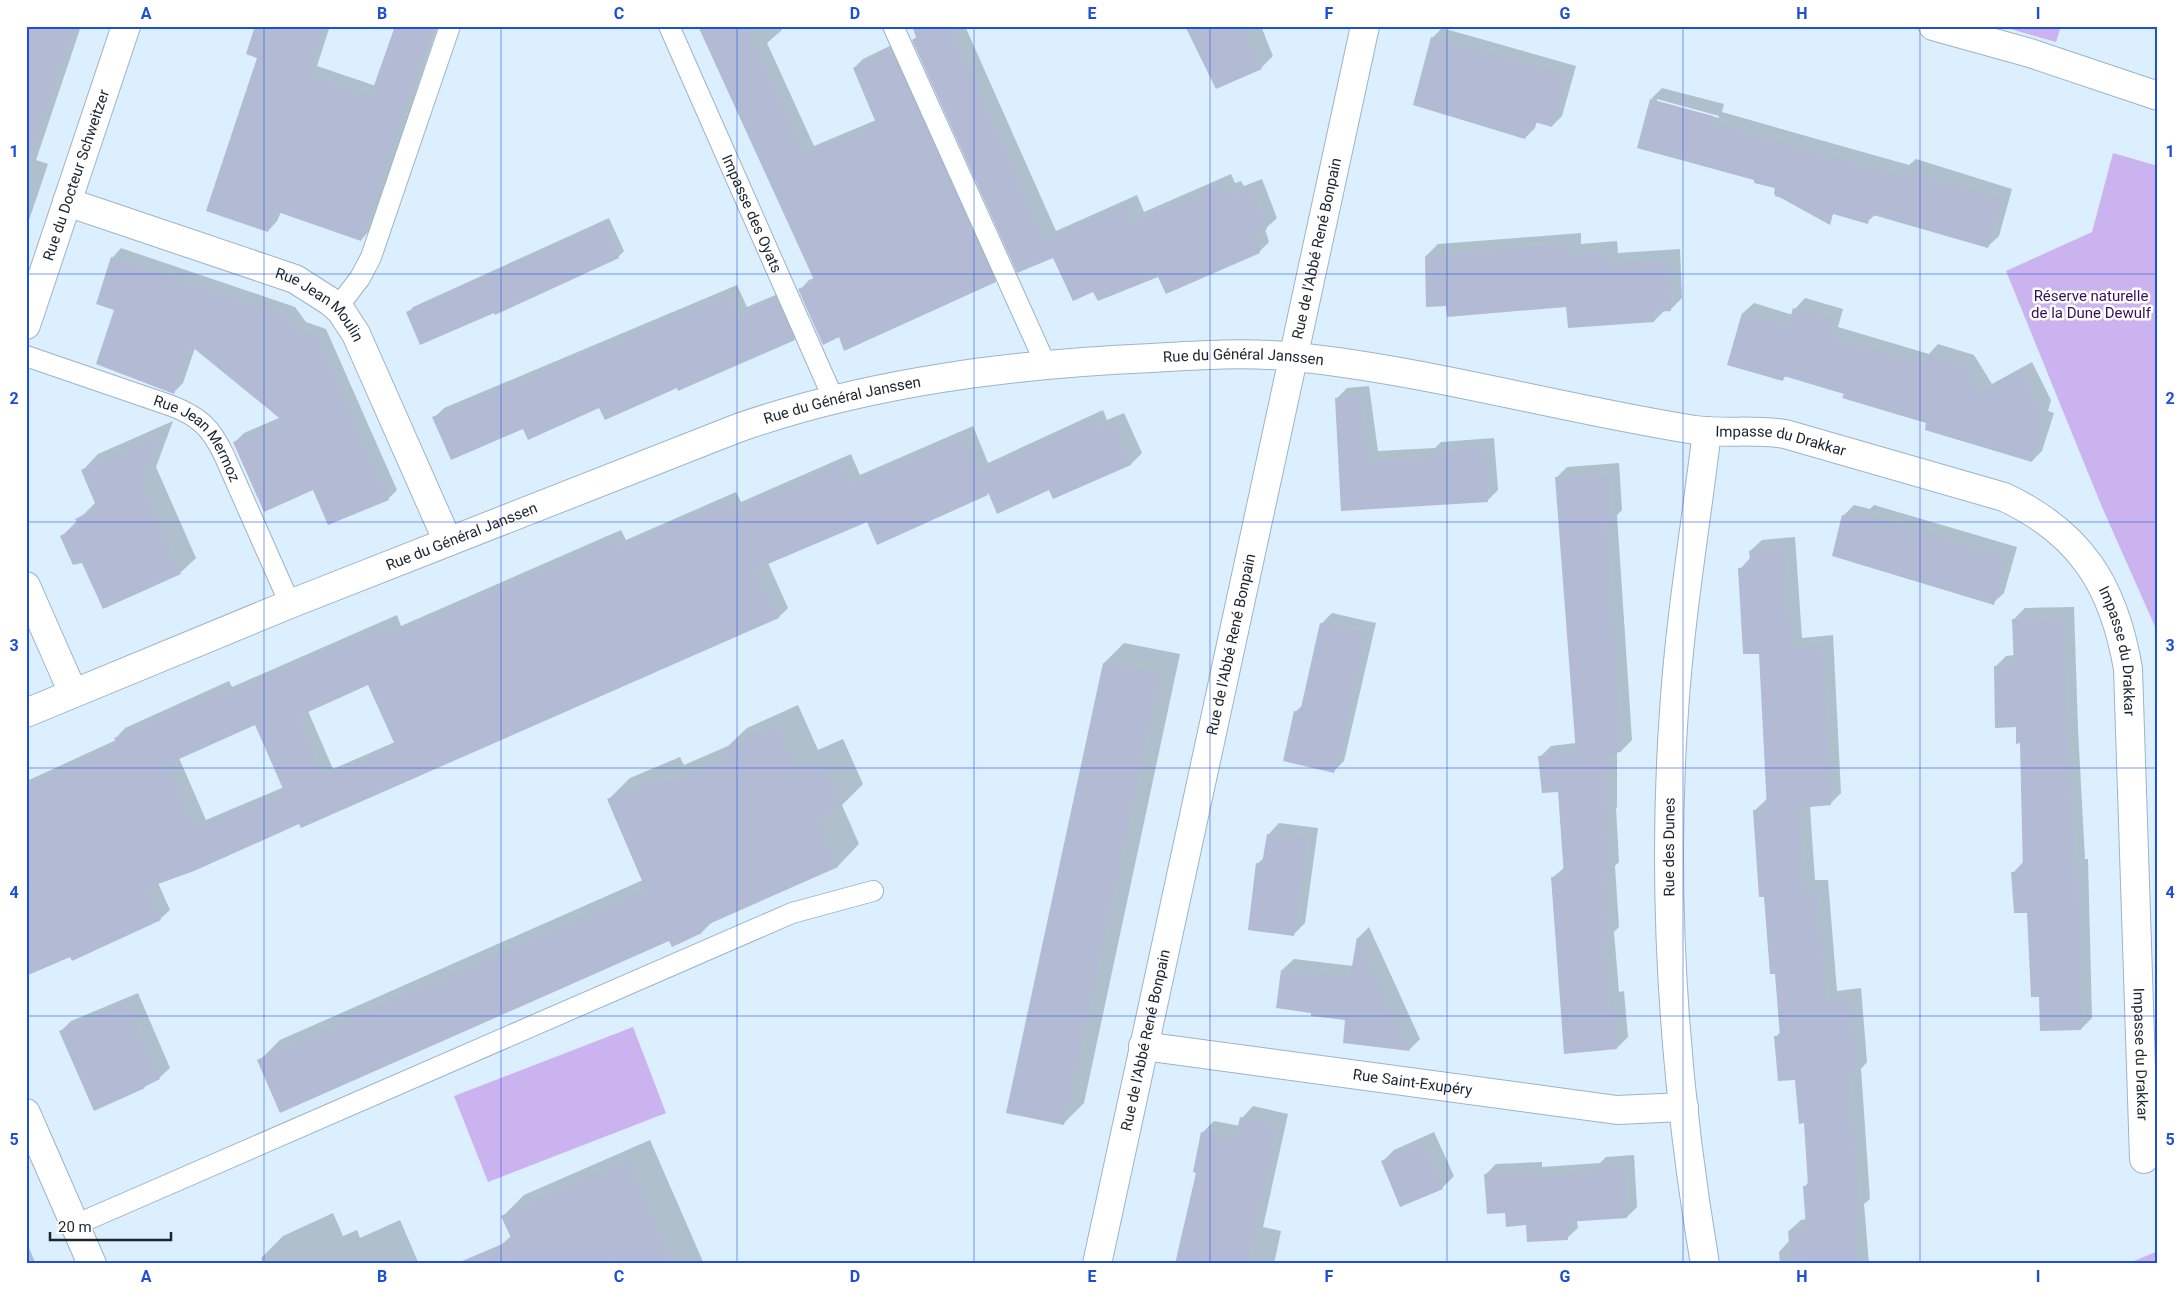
<svg xmlns="http://www.w3.org/2000/svg" width="2184" height="1290" viewBox="0 0 2184 1290" font-family="Roboto,sans-serif">
<style>
.green{fill:#cbb3ef}
.shadow{fill:#0003;fill-rule:evenodd}
.building{fill:#b2bad4;fill-rule:evenodd}
.lines{fill:none;stroke-linecap:round;stroke-linejoin:round}
.service-casing{stroke:#9cb4c7;stroke-width:22}
.minor-casing{stroke:#9cb4c7;stroke-width:30}
.tertiary-casing{stroke:#9cb4c7;stroke-width:30}
.service{stroke:#fff;stroke-width:20}
.minor{stroke:#fff;stroke-width:28}
.tertiary{stroke:#fff;stroke-width:28}
.grid{fill:none;stroke:#1d4ed8;stroke-width:1;stroke-opacity:0.55}
.labels{text-anchor:middle;stroke-width:5;stroke-linejoin:round;paint-order:stroke}
.street-label{font-size:15px;fill:#1c252c;stroke:#fff}
.park-label{font-size:15px;fill:#360f5a;stroke:#fff}
.neatline{fill:none;stroke:#1d4ed8;stroke-width:2}
.grid-label{font-size:16px;text-anchor:middle;font-weight:bold;fill:#1d4ed8}
</style>
<rect width="100%" height="100%" fill="#dbefff"/>
<path class="green" d="M 2000,26 L 2061,26 L 2056,42 Z
M 2113,153 L 2158,166 L 2158,644 L 2157,631 L 2102,507 L 2006,271 L 2092,232 Z
M 633,1027 L 666,1113 L 488,1182 L 454,1096 Z
M 2158,1251 L 2158,1264 L 2127,1264 Z"/>
<path class="shadow" d="M 26,26 L 81,26 L 36,160 L 48,164 L 26,229 Z
M 256,26 L 330,26 L 317,66 L 376,86 L 397,26 L 438,26 L 370,230 L 361,240 L 281,212 L 277,221 L 268,231 Z
M 700,26 L 781,26 L 782,30 L 767,43 L 814,146 L 876,120 L 854,68 L 863,59 L 900,41 L 1004,272 L 995,281 L 839,335 L 800,290 L 809,280 L 815,278 Z
M 912,26 L 965,26 L 1056,231 L 1137,195 L 1144,212 L 1231,174 L 1235,183 L 1241,181 L 1244,186 L 1262,179 L 1277,218 L 1265,229 L 1269,242 L 1259,252 L 1094,290 L 1053,255 L 1052,257 L 914,40 L 916,37 Z
M 1228,26 L 1261,26 L 1273,56 L 1261,68 Z
M 1442,28 L 1576,66 L 1562,116 L 1552,126 L 1537,121 L 1535,128 L 1525,138 L 1432,38 Z
M 1662,88 L 1724,104 L 1722,112 L 1806,136 L 1909,165 L 1916,159 L 2012,189 L 1999,236 L 1987,247 L 1875,215 L 1867,222 L 1775,196 L 1776,188 L 1756,179 L 1651,99 ZM 1657,99 L 1719,116 L 1719,118 L 1657,102 Z
M 609,218 L 624,251 L 618,257 L 408,313 L 413,307 Z
M 1581,233 L 1581,244 L 1617,241 L 1618,253 L 1680,249 L 1682,298 L 1671,309 L 1665,310 L 1654,321 L 1567,306 L 1447,304 L 1426,256 L 1438,244 Z
M 121,248 L 295,307 L 306,322 L 326,329 L 397,490 L 388,499 L 235,442 L 244,433 L 281,417 L 195,348 L 183,383 L 174,392 L 115,309 L 112,258 Z
M 737,285 L 747,307 L 787,290 L 804,329 L 794,339 L 677,386 L 524,427 L 434,418 L 444,408 Z
M 1805,298 L 1843,309 L 1838,327 L 1929,354 L 1938,344 L 1974,355 L 1992,384 L 2032,362 L 2051,400 L 2048,411 L 2054,413 L 2042,451 L 2032,461 L 1846,393 L 1787,375 L 1782,380 L 1743,313 L 1754,303 L 1793,315 L 1795,309 Z
M 1369,386 L 1378,451 L 1435,448 L 1441,442 L 1494,438 L 1498,490 L 1487,501 L 1343,510 L 1336,399 L 1347,388 Z
M 1103,410 L 1107,420 L 1124,413 L 1142,453 L 1131,464 L 1053,497 L 1049,488 L 989,493 L 878,544 L 868,521 L 768,563 L 788,608 L 779,617 L 158,883 L 170,910 L 160,919 L 71,956 L 26,954 L 26,773 L 29,780 L 116,740 L 116,738 L 125,728 L 229,681 L 232,687 L 397,615 L 401,626 L 621,530 L 626,540 L 736,492 L 741,502 L 851,454 L 860,475 L 973,426 L 988,463 ZM 369,684 L 395,742 L 333,769 L 308,711 ZM 256,723 L 284,787 L 206,820 L 179,758 Z
M 173,421 L 156,467 L 196,558 L 180,573 L 83,561 L 62,536 L 96,502 L 83,470 L 98,454 Z
M 1619,463 L 1622,510 L 1617,515 L 1632,740 L 1621,751 L 1617,751 L 1617,807 L 1616,808 L 1619,862 L 1615,866 L 1619,927 L 1614,932 L 1619,992 L 1624,991 L 1628,1037 L 1617,1048 L 1552,878 L 1565,867 L 1559,791 L 1540,757 L 1551,746 L 1576,743 L 1556,478 L 1567,467 Z
M 1854,505 L 1870,509 L 1874,505 L 2017,547 L 2004,593 L 1993,603 L 1843,516 Z
M 1795,537 L 1802,638 L 1833,635 L 1841,793 L 1830,804 L 1810,806 L 1812,837 L 1815,880 L 1828,880 L 1837,991 L 1861,988 L 1867,1062 L 1861,1069 L 1870,1199 L 1864,1204 L 1869,1264 L 1780,1264 L 1779,1252 L 1790,1240 L 1789,1231 L 1801,1220 L 1807,1219 L 1805,1186 L 1809,1182 L 1805,1122 L 1797,1078 L 1776,1037 L 1781,1031 L 1776,973 L 1754,811 L 1767,799 L 1760,652 L 1740,569 L 1751,557 L 1750,551 L 1762,540 Z
M 2074,607 L 2078,729 L 2085,859 L 2088,859 L 2092,1018 L 2081,1029 L 2041,996 L 2028,912 L 2013,873 L 2024,861 L 2021,741 L 1995,667 L 2006,656 L 2015,655 L 2014,619 L 2025,608 Z
M 1332,613 L 1376,623 L 1344,761 L 1334,771 L 1295,712 L 1303,705 L 1321,624 Z
M 1124,643 L 1180,654 L 1084,1103 L 1064,1123 L 1104,663 Z
M 798,705 L 818,750 L 843,739 L 863,784 L 842,805 L 859,844 L 838,866 L 713,921 L 702,932 L 670,940 L 259,1061 L 280,1040 L 643,880 L 609,799 L 630,778 L 680,757 L 684,765 L 728,746 L 747,728 Z
M 1279,823 L 1318,828 L 1305,923 L 1294,934 L 1257,864 L 1265,857 L 1268,835 Z
M 1369,927 L 1420,1039 L 1409,1050 L 1347,1019 L 1312,1012 L 1282,970 L 1294,959 L 1353,966 L 1358,938 Z
M 138,993 L 170,1068 L 159,1078 L 144,1087 L 61,1031 L 71,1021 Z
M 1253,1106 L 1288,1114 L 1263,1227 L 1281,1231 L 1274,1264 L 1177,1264 L 1198,1172 L 1203,1132 L 1214,1121 L 1240,1126 L 1242,1118 Z
M 1434,1132 L 1454,1176 L 1442,1188 L 1383,1161 L 1394,1150 Z
M 650,1140 L 704,1264 L 511,1264 L 502,1244 L 511,1236 L 503,1216 L 524,1195 Z
M 1634,1155 L 1637,1207 L 1627,1217 L 1577,1221 L 1578,1228 L 1567,1238 L 1527,1224 L 1506,1212 L 1485,1175 L 1496,1164 L 1542,1162 L 1542,1167 L 1600,1163 L 1606,1157 Z
M 333,1213 L 343,1236 L 357,1230 L 360,1238 L 400,1220 L 419,1264 L 263,1264 L 261,1258 L 283,1236 Z
M 26,1241 L 36,1264 L 26,1264 Z"/>
<path class="building" d="M 26,26 L 75,26 L 32,155 L 26,154 Z
M 255,26 L 324,26 L 309,75 L 370,97 L 395,26 L 433,26 L 361,241 L 275,211 L 268,232 L 206,211 L 257,58 L 246,54 Z
M 698,26 L 746,26 L 804,154 L 873,126 L 872,124 L 876,123 L 853,68 L 891,50 L 996,282 L 844,351 L 839,337 L 823,345 L 798,289 L 815,282 Z
M 912,26 L 950,26 L 1045,240 L 1126,205 L 1133,222 L 1220,184 L 1225,193 L 1231,190 L 1234,196 L 1251,188 L 1267,229 L 1253,237 L 1260,253 L 1166,294 L 1158,277 L 1098,301 L 1093,292 L 1073,301 L 1047,245 L 1053,258 L 1017,273 L 912,40 L 917,37 Z
M 1185,26 L 1244,26 L 1262,69 L 1216,89 Z
M 1431,37 L 1567,76 L 1552,127 L 1531,121 L 1525,139 L 1413,105 Z
M 1650,99 L 1713,116 L 1711,123 L 1794,147 L 1901,177 L 1903,170 L 2002,200 L 1988,248 L 1870,214 L 1868,224 L 1833,214 L 1830,225 L 1774,194 L 1775,188 L 1754,183 L 1754,180 L 1637,148 Z
M 604,223 L 619,258 L 495,315 L 494,313 L 420,345 L 406,312 Z
M 1569,244 L 1570,255 L 1606,252 L 1607,264 L 1669,260 L 1671,311 L 1655,312 L 1654,322 L 1568,328 L 1566,307 L 1447,317 L 1446,306 L 1426,307 L 1425,256 Z
M 111,257 L 286,315 L 297,330 L 318,338 L 389,500 L 328,525 L 313,490 L 264,512 L 233,442 L 283,421 L 191,346 L 174,394 L 96,364 L 114,310 L 96,304 Z
M 727,294 L 737,316 L 776,299 L 795,340 L 678,391 L 677,388 L 605,420 L 599,408 L 528,440 L 523,429 L 451,460 L 432,417 Z
M 1793,308 L 1834,320 L 1828,337 L 1924,365 L 1927,354 L 1964,365 L 1981,394 L 2022,371 L 2041,411 L 2038,421 L 2044,423 L 2032,462 L 1925,430 L 1926,423 L 1842,398 L 1844,394 L 1784,376 L 1783,381 L 1727,365 L 1742,313 L 1788,326 Z
M 1359,396 L 1368,461 L 1430,458 L 1430,452 L 1484,448 L 1488,502 L 1341,511 L 1335,398 Z
M 1092,420 L 1096,430 L 1113,423 L 1131,465 L 1053,499 L 1049,490 L 997,514 L 979,470 Z
M 159,435 L 141,483 L 181,574 L 103,609 L 82,563 L 73,565 L 60,536 L 79,526 L 75,519 L 97,508 L 81,470 Z
M 963,435 L 988,495 L 877,545 L 867,522 L 756,569 L 779,618 L 301,828 L 299,824 L 194,871 L 147,888 L 161,920 L 72,961 L 70,957 L 26,976 L 26,786 L 117,744 L 114,738 L 220,690 L 222,696 L 387,624 L 391,635 L 612,539 L 616,548 L 727,500 L 731,511 L 841,463 L 850,484 ZM 368,685 L 396,747 L 323,778 L 297,717 ZM 255,725 L 284,791 L 196,828 L 168,764 Z
M 1608,474 L 1611,523 L 1606,523 L 1621,752 L 1606,754 L 1607,819 L 1605,819 L 1609,875 L 1604,875 L 1608,939 L 1603,940 L 1608,1002 L 1614,1001 L 1617,1049 L 1564,1054 L 1551,877 L 1564,876 L 1558,792 L 1542,793 L 1538,756 L 1576,753 L 1555,477 Z
M 1842,515 L 1860,520 L 1863,515 L 2007,557 L 1994,605 L 1832,556 Z
M 1784,548 L 1791,648 L 1822,646 L 1831,805 L 1799,808 L 1801,849 L 1804,891 L 1817,891 L 1826,1002 L 1850,999 L 1856,1075 L 1849,1076 L 1859,1211 L 1853,1212 L 1857,1264 L 1791,1264 L 1788,1231 L 1806,1229 L 1803,1186 L 1808,1186 L 1804,1123 L 1799,1124 L 1795,1080 L 1778,1081 L 1774,1036 L 1780,1036 L 1775,974 L 1770,974 L 1764,897 L 1759,897 L 1753,810 L 1767,809 L 1759,654 L 1743,654 L 1738,568 L 1751,567 L 1749,551 Z
M 2063,618 L 2067,741 L 2075,869 L 2078,869 L 2081,1030 L 2040,1031 L 2039,997 L 2031,997 L 2027,913 L 2014,913 L 2011,872 L 2023,872 L 2020,743 L 2016,744 L 2016,727 L 1995,728 L 1994,666 L 2014,666 L 2012,619 Z
M 1320,623 L 1366,633 L 1341,748 L 1334,773 L 1283,761 L 1294,711 L 1300,712 Z
M 1103,663 L 1160,674 L 1064,1125 L 1006,1113 Z
M 777,725 L 796,770 L 822,760 L 842,806 L 817,817 L 838,867 L 700,928 L 702,933 L 672,947 L 669,941 L 280,1113 L 257,1060 L 646,890 L 607,799 L 659,777 L 663,785 L 728,757 L 724,748 Z
M 1267,834 L 1307,839 L 1294,936 L 1248,930 L 1256,863 L 1262,864 Z
M 1357,937 L 1410,1051 L 1343,1043 L 1345,1020 L 1311,1016 L 1311,1013 L 1276,1008 L 1281,970 L 1350,978 Z
M 127,1002 L 160,1079 L 144,1087 L 145,1088 L 94,1111 L 59,1031 Z
M 1240,1117 L 1277,1126 L 1247,1264 L 1175,1264 L 1196,1173 L 1193,1172 L 1201,1132 L 1235,1139 Z
M 1422,1142 L 1443,1189 L 1400,1207 L 1381,1161 Z
M 629,1160 L 674,1264 L 455,1264 L 512,1240 L 501,1216 Z
M 1624,1165 L 1627,1218 L 1567,1222 L 1568,1240 L 1527,1242 L 1526,1225 L 1506,1227 L 1505,1213 L 1487,1214 L 1484,1174 L 1532,1172 L 1532,1177 L 1594,1173 L 1594,1167 Z"/>
<g class="lines">
<defs>
<g id="service">
<path id="s1" d="M 669,26 L 834,400"/>
<path d="M 893,26 L 1046,365"/>
<path d="M 337,308 L 360,278 L 371,257 L 450,26"/>
<path id="s2" d="M 26,356 L 172,406 C 200,417 211,428 224,455 L 290,604"/>
<path d="M 75,1225 L 792,913 L 873,891"/>
</g>
<g id="minor">
<path id="s3" d="M 67,202 L 295,279 L 331,302 L 341,311 L 356,334 L 448,542"/>
<path id="s4" d="M 26,325 L 126,26"/>
<path d="M 26,586 L 73,693"/>
<path id="s5" d="M 26,713 L 290,604 L 738,428 C 870,382 1012,364 1152,358 C 1199,355 1249,352 1296,357 C 1430,371 1562,409 1695,430 C 1725,434 1755,429 1785,434 L 2004,497 C 2081,533 2114,586 2128,669 L 2144,1159"/>
<path id="s6" d="M 1143,1046 L 1617,1110 L 1684,1107"/>
<path d="M 26,1113 L 92,1264"/>
<path id="s7" d="M 1097,1264 L 1365,26"/>
<path id="s8" d="M 1705,1264 C 1674,1081 1661,895 1674,711 C 1680,617 1696,524 1707,431"/>
</g>
<path id="tertiary" d="M 1933,26 L 2030,53 L 2158,96"/>
</defs>
<use href="#service" class="service-casing"/>
<use href="#minor" class="minor-casing"/>
<use href="#tertiary" class="tertiary-casing"/>
<use href="#service" class="service"/>
<use href="#minor" class="minor"/>
<use href="#tertiary" class="tertiary"/>
</g>
<path class="grid" d="M 264,26 L 264,1264M 501,26 L 501,1264M 737,26 L 737,1264M 974,26 L 974,1264M 1210,26 L 1210,1264M 1447,26 L 1447,1264M 1683,26 L 1683,1264M 1920,26 L 1920,1264M 26,274 L 2158,274M 26,522 L 2158,522M 26,768 L 2158,768M 26,1016 L 2158,1016"/>
<g class="labels">
<g class="street-label">
<text dy="5" stroke="none"><textPath href="#s4" startOffset="158">Rue du Docteur Schweitzer</textPath></text>
<text dy="5" stroke="none"><textPath href="#s1" startOffset="205">Impasse des Oyats</textPath></text>
<text dy="5" stroke="none"><textPath href="#s7" startOffset="1039">Rue de l'Abbé René Bonpain</textPath></text>
<text dy="5" stroke="none"><textPath href="#s3" startOffset="276">Rue Jean Moulin</textPath></text>
<text dy="5" stroke="none"><textPath href="#s5" startOffset="1280">Rue du Général Janssen</textPath></text>
<text dy="5" stroke="none"><textPath href="#s5" startOffset="875">Rue du Général Janssen</textPath></text>
<text dy="5" stroke="none"><textPath href="#s2" startOffset="196">Rue Jean Mermoz</textPath></text>
<text dy="5" stroke="none"><textPath href="#s5" startOffset="1825">Impasse du Drakkar</textPath></text>
<text dy="5" stroke="none"><textPath href="#s5" startOffset="470">Rue du Général Janssen</textPath></text>
<text dy="5" stroke="none"><textPath href="#s7" startOffset="634">Rue de l'Abbé René Bonpain</textPath></text>
<text dy="5" stroke="none"><textPath href="#s5" startOffset="2259">Impasse du Drakkar</textPath></text>
<text dy="5" stroke="none"><textPath href="#s8" startOffset="419">Rue des Dunes</textPath></text>
<text dy="5" stroke="none"><textPath href="#s7" startOffset="229">Rue de l'Abbé René Bonpain</textPath></text>
<text dy="5" stroke="none"><textPath href="#s5" startOffset="2664">Impasse du Drakkar</textPath></text>
<text dy="5" stroke="none"><textPath href="#s6" startOffset="272">Rue Saint-Exupéry</textPath></text>
</g>
<g class="park-label">
<text x="2091" y="301">Réserve naturelle<tspan x="2091" dy="17">de la Dune Dewulf</tspan></text>
</g>
</g>
<rect width="2184" height="1290" fill="none" stroke="#ffffff" stroke-width="55"/>
<path d="M50 1232v8h121v-8" fill="none" stroke="#1c252c" stroke-width="2.5"/>
<text x="58" y="1232" font-size="15" fill="#1c252c" stroke="#ffffff" stroke-width="4" paint-order="stroke">20 m</text>
<rect x="28" y="28" width="2128" height="1234" class="neatline"/>
<g class="grid-label">
<text x="146" y="19">A</text>
<text x="382" y="19">B</text>
<text x="619" y="19">C</text>
<text x="855" y="19">D</text>
<text x="1092" y="19">E</text>
<text x="1329" y="19">F</text>
<text x="1565" y="19">G</text>
<text x="1802" y="19">H</text>
<text x="2038" y="19">I</text>
<text x="14" y="157">1</text>
<text x="2170" y="157">1</text>
<text x="14" y="404">2</text>
<text x="2170" y="404">2</text>
<text x="14" y="651">3</text>
<text x="2170" y="651">3</text>
<text x="14" y="898">4</text>
<text x="2170" y="898">4</text>
<text x="14" y="1145">5</text>
<text x="2170" y="1145">5</text>
<text x="146" y="1282">A</text>
<text x="382" y="1282">B</text>
<text x="619" y="1282">C</text>
<text x="855" y="1282">D</text>
<text x="1092" y="1282">E</text>
<text x="1329" y="1282">F</text>
<text x="1565" y="1282">G</text>
<text x="1802" y="1282">H</text>
<text x="2038" y="1282">I</text>
</g>
</svg>
